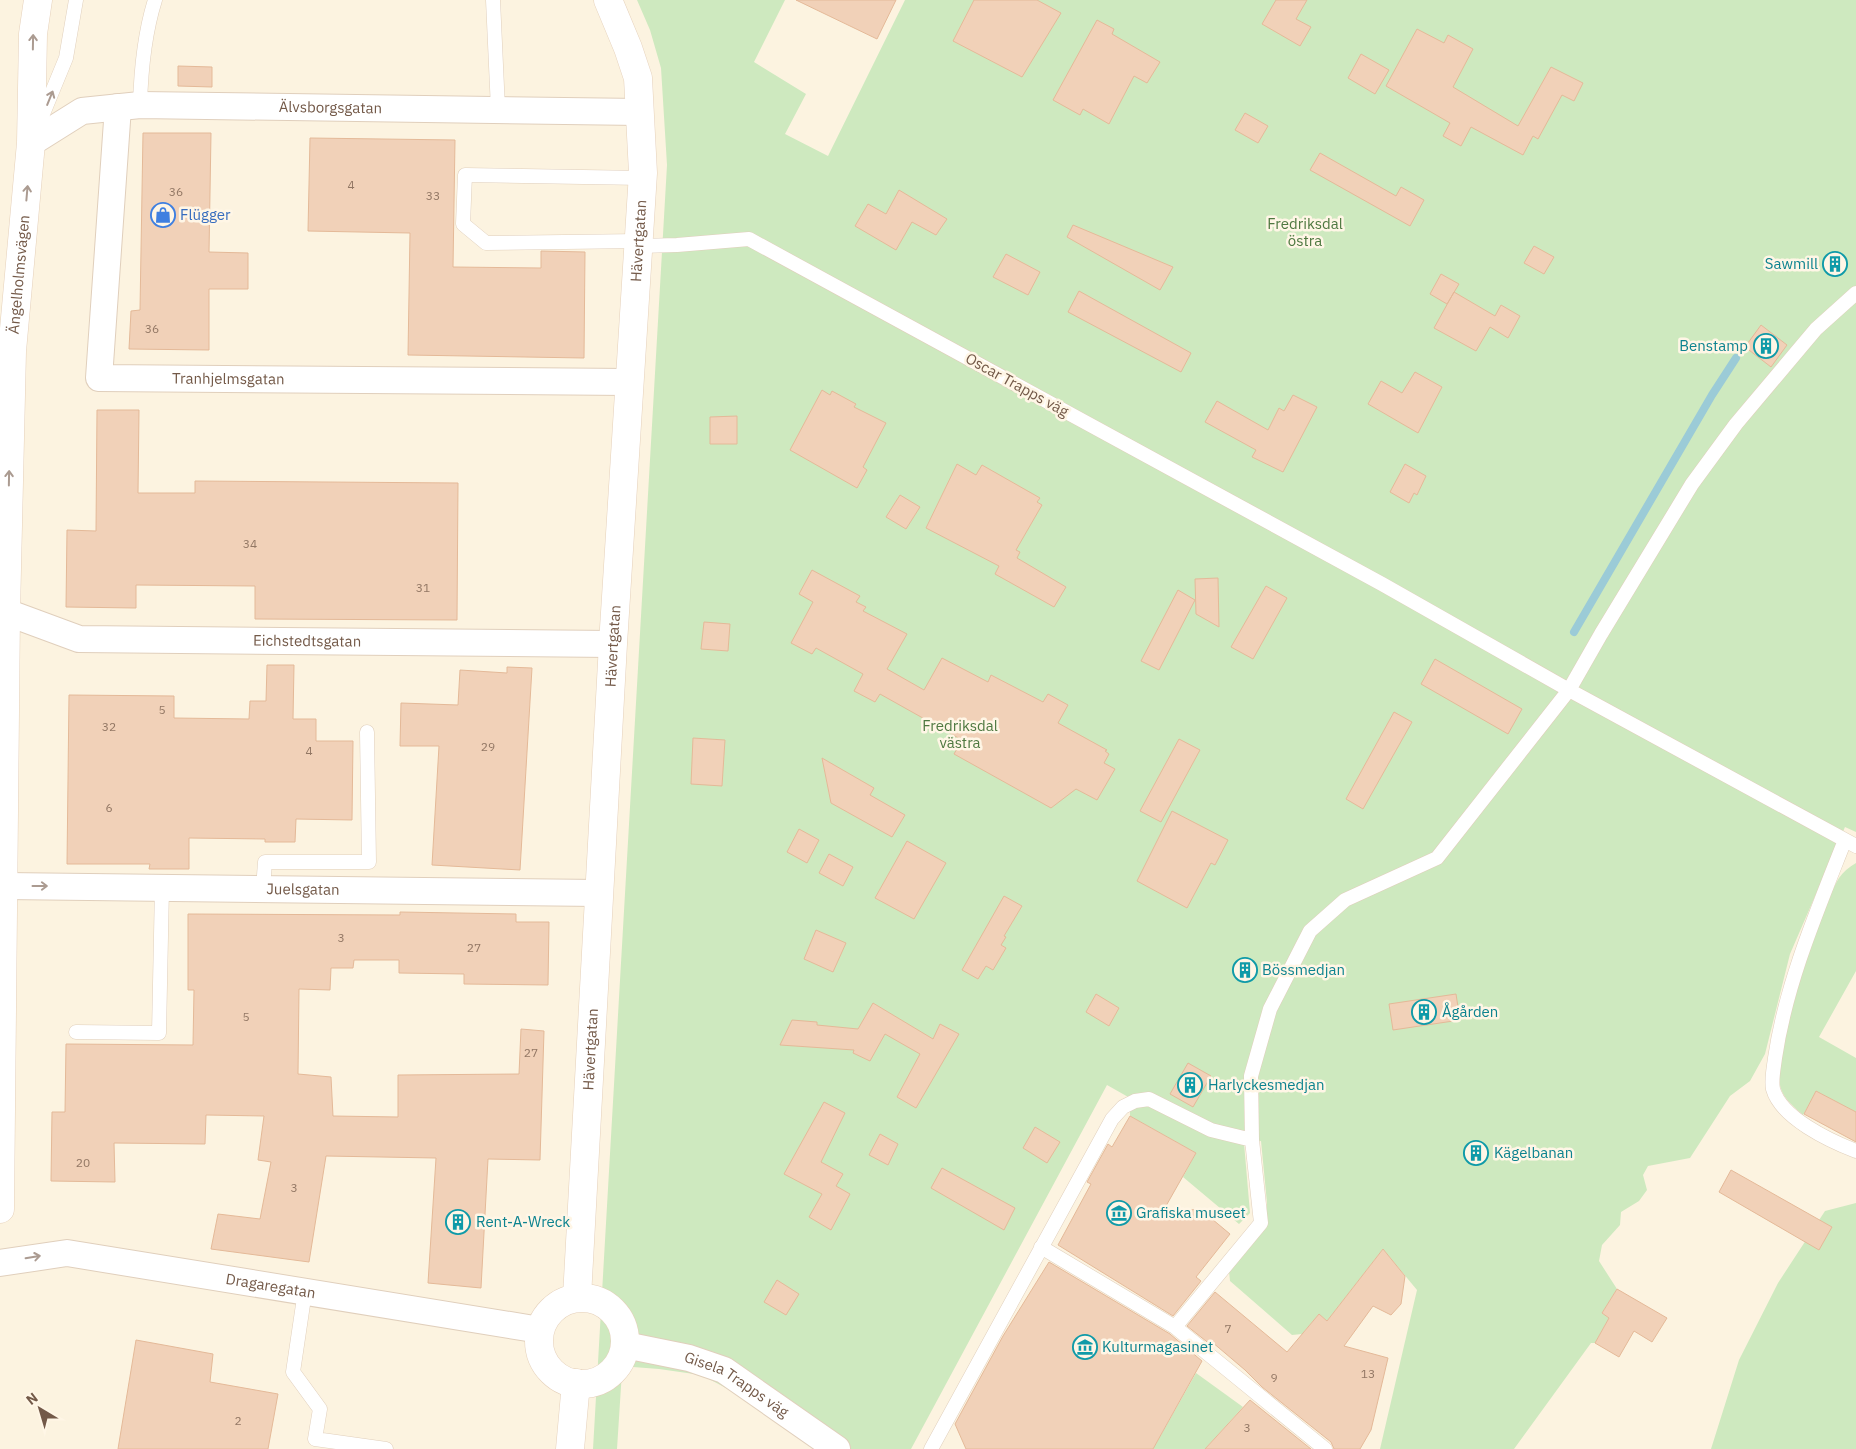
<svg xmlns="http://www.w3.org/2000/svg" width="1856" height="1449" viewBox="0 0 1856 1449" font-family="'IBM Plex Sans',sans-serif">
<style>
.green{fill:#cee9bf}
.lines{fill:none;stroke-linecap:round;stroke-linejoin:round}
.stream{stroke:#9bcbd7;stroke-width:8}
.building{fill:#f1d1b8;stroke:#e4b998}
.lane-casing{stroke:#e0cfbc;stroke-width:15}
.street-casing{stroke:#e0cfbc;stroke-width:28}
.secondary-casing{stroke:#e5d0ba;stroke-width:29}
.lane{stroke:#fff;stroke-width:14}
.street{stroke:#fff;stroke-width:26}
.secondary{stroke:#fff;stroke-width:28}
.oneway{stroke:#ab9b91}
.labels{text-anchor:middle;stroke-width:5;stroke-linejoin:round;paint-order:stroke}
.number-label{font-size:12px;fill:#927764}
.street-label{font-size:15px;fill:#735948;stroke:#fff6e6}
.shop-label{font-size:15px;fill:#366cbe;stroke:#fff6e6;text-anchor:start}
.park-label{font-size:15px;fill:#4e7840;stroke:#fff6e6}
.culture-label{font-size:15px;fill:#0d838f;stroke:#fff6e6;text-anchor:start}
</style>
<rect width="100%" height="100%" fill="#fcf3e0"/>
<path class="green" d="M 637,0 L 785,0 L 754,62 L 806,94 L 785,134 L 828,156 L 905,0 L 1856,0 L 1856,832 L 1845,827 L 1790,954 L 1765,1054 L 1750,1081 L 1730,1096 L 1690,1158 L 1648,1166 L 1643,1175 L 1647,1190 L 1639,1201 L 1621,1212 L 1620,1225 L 1602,1245 L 1599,1261 L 1617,1289 L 1602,1313 L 1609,1318 L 1595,1343 L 1591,1343 L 1514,1449 L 1380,1449 L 1417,1290 L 1383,1249 L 1327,1321 L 1319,1314 L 1302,1334 L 1292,1335 L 1230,1281 L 1229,1271 L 1266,1218 L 1267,1203 L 1261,1141 L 1244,1143 L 1250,1213 L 1239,1224 L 1183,1177 L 1196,1153 L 1130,1116 L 1130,1098 L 1107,1085 L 911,1449 L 816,1449 L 741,1396 L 709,1379 L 694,1374 L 659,1369 L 633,1367 L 622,1371 L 617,1449 L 593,1449 L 667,165 L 661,68 L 650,30 Z
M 1856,863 L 1856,971 L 1819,1037 L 1856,1058 L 1856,1112 L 1816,1092 L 1803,1115 C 1795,1108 1785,1100 1781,1089 C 1770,1059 1820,907 1839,878 C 1843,872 1849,867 1856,863 Z
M 1856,1203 L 1856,1449 L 1711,1449 L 1739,1360 L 1778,1283 L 1825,1211 Z
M 1196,1373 L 1243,1407 L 1205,1449 L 1153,1449 Z"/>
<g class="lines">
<path class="stream" d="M 1574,632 L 1712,395 L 1736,358"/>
</g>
<path class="building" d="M 796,0 L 896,0 L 877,39 Z
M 974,0 L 1037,0 L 1061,13 L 1022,77 L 953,41 Z
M 1276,0 L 1307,0 L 1296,19 L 1311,27 L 1300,46 L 1262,24 Z
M 1097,20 L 1114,29 L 1112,34 L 1160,62 L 1147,83 L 1134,76 L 1109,124 L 1083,109 L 1080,115 L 1053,100 Z
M 1417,29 L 1444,43 L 1448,35 L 1473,49 L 1453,87 L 1518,126 L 1551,67 L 1583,83 L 1574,101 L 1562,95 L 1538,139 L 1533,136 L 1523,155 L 1471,127 L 1461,146 L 1443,136 L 1450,123 L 1386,86 Z
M 1361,54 L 1389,70 L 1375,94 L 1348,78 Z
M 178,66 L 212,67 L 212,87 L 178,86 Z
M 1245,113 L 1268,126 L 1258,143 L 1235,130 Z
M 143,133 L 211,133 L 209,252 L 248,253 L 248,289 L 209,289 L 209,350 L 129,349 L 131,311 L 140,310 Z
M 310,138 L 455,140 L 453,267 L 541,268 L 541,251 L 585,252 L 584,358 L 408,355 L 410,233 L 308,231 Z
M 1320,153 L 1396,196 L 1401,187 L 1424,200 L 1410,226 L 1310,170 Z
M 899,190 L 947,219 L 936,235 L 912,222 L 896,250 L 855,226 L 868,204 L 886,214 Z
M 1073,225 L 1173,267 L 1160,290 L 1067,237 Z
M 1534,246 L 1554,257 L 1544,274 L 1524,263 Z
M 1006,254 L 1040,272 L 1028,295 L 993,277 Z
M 1441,274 L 1459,284 L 1447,304 L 1430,294 Z
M 1079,291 L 1191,353 L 1181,372 L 1068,312 Z
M 1454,292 L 1495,316 L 1501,305 L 1520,316 L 1508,338 L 1490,327 L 1476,351 L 1434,328 Z
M 1761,325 L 1787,345 L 1771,367 L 1745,347 Z
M 1415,372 L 1442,387 L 1418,433 L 1368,404 L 1381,381 L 1402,393 Z
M 822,390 L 830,395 L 832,391 L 856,404 L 854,407 L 886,423 L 863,467 L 867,470 L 857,488 L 790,450 Z
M 1293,395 L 1317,407 L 1283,472 L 1252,457 L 1256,450 L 1205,422 L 1217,401 L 1268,430 L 1279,408 L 1284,411 Z
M 97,410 L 139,410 L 138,493 L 195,493 L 195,481 L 458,483 L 457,620 L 255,619 L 255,586 L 136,585 L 136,608 L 66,607 L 67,530 L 96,531 Z
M 737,416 L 737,444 L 710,444 L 710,417 Z
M 957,464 L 976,475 L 982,465 L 1040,498 L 1037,502 L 1042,505 L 1016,550 L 1020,552 L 1017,558 L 1066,587 L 1054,607 L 995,574 L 999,566 L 926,528 Z
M 1405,464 L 1426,476 L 1417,495 L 1414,493 L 1409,503 L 1390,492 Z
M 900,495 L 920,507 L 906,529 L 886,517 Z
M 812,570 L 860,596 L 856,602 L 866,607 L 863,611 L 907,634 L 887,669 L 924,690 L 942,658 L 988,682 L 991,675 L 1043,702 L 1048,694 L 1068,705 L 1058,723 L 1107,750 L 1105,751 L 1109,754 L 1104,763 L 1115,769 L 1097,800 L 1076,789 L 1051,808 L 954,754 L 962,740 L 880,694 L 875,702 L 854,691 L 863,674 L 816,648 L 812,654 L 791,643 L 813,602 L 799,594 Z
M 1218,578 L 1219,627 L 1196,614 L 1195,579 Z
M 1266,586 L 1287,598 L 1253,659 L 1231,647 Z
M 1178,590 L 1195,600 L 1159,670 L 1141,661 Z
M 704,622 L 730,624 L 728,651 L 701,649 Z
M 1435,659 L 1522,709 L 1508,734 L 1421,684 Z
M 267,665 L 294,665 L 293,719 L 316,719 L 316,741 L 353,741 L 352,820 L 296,819 L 295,842 L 265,842 L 265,839 L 189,838 L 189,869 L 149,869 L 150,864 L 67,864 L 69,695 L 174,696 L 174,718 L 249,719 L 250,701 L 266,701 Z
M 507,667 L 532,668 L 520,870 L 432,865 L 439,746 L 400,746 L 401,703 L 458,705 L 460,670 L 507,673 Z
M 1394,712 L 1412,722 L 1363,809 L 1346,799 Z
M 693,738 L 725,740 L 722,786 L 691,784 Z
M 1179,739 L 1200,750 L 1161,822 L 1140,811 Z
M 822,758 L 874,788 L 870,795 L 905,815 L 892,837 L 831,803 Z
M 1172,811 L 1228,840 L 1215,865 L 1211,863 L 1187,908 L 1137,881 Z
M 799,829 L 819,840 L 807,863 L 787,852 Z
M 907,841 L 946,863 L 914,919 L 875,898 Z
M 829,854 L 853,867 L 843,886 L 819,873 Z
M 1004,896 L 1022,906 L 1004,936 L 1006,937 L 1001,945 L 1006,948 L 993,970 L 986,966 L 978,979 L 962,970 Z
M 400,912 L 516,914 L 516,922 L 549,922 L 548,985 L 464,984 L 464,974 L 399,973 L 399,960 L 354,960 L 353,968 L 331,968 L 330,990 L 299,989 L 298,1074 L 331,1077 L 333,1116 L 398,1117 L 398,1075 L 519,1074 L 521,1029 L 544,1031 L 540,1160 L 488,1159 L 481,1288 L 428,1283 L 436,1158 L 326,1156 L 309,1262 L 211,1249 L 218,1214 L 260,1219 L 271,1162 L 258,1160 L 264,1116 L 206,1115 L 205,1144 L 114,1143 L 115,1182 L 51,1181 L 52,1112 L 65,1112 L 66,1044 L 193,1045 L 194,990 L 188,990 L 188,914 L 400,915 Z
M 816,930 L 846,943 L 833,972 L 804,959 Z
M 1096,994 L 1119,1008 L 1109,1026 L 1086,1012 Z
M 1456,994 L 1460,1020 L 1393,1030 L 1389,1004 Z
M 873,1003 L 933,1039 L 940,1024 L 959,1034 L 916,1108 L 897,1097 L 920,1054 L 885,1034 L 870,1061 L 853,1053 L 854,1050 L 780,1045 L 792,1020 L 817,1022 L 817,1025 L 858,1029 Z
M 1188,1063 L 1211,1076 L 1193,1107 L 1170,1094 Z
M 1816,1091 L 1856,1112 L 1856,1142 L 1804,1114 Z
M 824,1102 L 845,1113 L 821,1162 L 843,1174 L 836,1186 L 850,1194 L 831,1230 L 809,1217 L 822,1194 L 784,1174 Z
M 1130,1116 L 1196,1153 L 1162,1213 L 1200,1209 L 1230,1234 L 1196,1277 L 1201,1281 L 1173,1316 L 1058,1245 L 1091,1184 L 1087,1182 L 1108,1144 L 1112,1147 Z
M 1035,1127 L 1060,1142 L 1047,1163 L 1023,1148 Z
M 880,1134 L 898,1144 L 888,1165 L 869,1155 Z
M 942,1168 L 1015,1208 L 1004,1230 L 931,1188 Z
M 1731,1170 L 1832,1227 L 1819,1250 L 1719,1192 Z
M 1383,1249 L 1405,1276 L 1401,1304 L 1391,1315 L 1373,1306 L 1344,1346 L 1388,1358 L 1371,1430 L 1360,1449 L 1334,1449 L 1331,1442 L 1262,1387 L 1245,1370 L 1212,1342 L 1211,1345 L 1187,1326 L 1215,1292 L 1287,1352 L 1319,1314 L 1327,1321 Z
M 1049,1262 L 1170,1334 L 1202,1361 L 1153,1449 L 966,1449 L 955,1424 L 1003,1336 Z
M 777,1280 L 799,1294 L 786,1315 L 764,1302 Z
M 1617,1289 L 1667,1318 L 1652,1342 L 1634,1331 L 1619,1357 L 1595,1343 L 1609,1318 L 1602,1313 Z
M 136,1340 L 213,1354 L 210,1382 L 278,1394 L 268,1449 L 118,1449 Z
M 1250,1400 L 1311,1449 L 1205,1449 Z"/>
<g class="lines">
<defs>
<path id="lane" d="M 493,0 L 498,109
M 140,105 C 141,69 144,35 155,0
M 38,126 L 66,58 L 76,0
M 639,241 L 486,243 L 463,224 L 465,175 L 643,178
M 639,246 L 677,245 L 749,239 L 1382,584 L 1569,690 L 1856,846
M 1845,840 C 1817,911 1786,983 1775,1058 C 1774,1067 1771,1080 1773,1089 C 1781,1118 1830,1141 1856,1151
M 263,889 L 265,862 L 369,862 L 367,732
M 76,1032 L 159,1033 L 162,887
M 1041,1247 L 1175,1327
M 305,1291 L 293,1372 L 320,1409 L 315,1439 L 386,1449
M 931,1449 L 1112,1119 L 1123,1107 L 1135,1101 L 1149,1099 L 1211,1130 L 1252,1140
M 1325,1449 L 1175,1327 L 1261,1223 L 1252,1140 L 1251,1076 L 1270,1009 L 1310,931 L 1345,900 L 1437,858 L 1569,690 L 1601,634 L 1692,484 L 1736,424 L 1816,329 L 1856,293"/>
<g id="street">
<path id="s1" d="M 118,107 L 99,378 L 629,382"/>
<path id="s2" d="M 31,143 L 82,111 L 140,105 L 640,112"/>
<path id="s3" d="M 6,612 L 79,639 L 613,644"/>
<path id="s4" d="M 5,886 L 599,893"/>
<path id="s5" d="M 0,1263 L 67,1253 L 540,1330"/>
<path id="s6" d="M 625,1345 L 689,1358 L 724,1370 L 837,1449"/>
</g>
<g id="secondary">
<path id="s7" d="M 0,1209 L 6,612 L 12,351 L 31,143 L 33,34 L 38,0"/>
<path id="s8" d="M 577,1297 L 613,644 L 643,173 L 638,78 L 628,48 L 608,0"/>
<circle cx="582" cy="1341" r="43"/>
<path d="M 570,1449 L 576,1383"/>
</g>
</defs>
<use href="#lane" class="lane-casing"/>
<use href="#street" class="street-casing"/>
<use href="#secondary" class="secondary-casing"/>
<use href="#lane" class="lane"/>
<use href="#street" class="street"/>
<use href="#secondary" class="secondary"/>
</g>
<defs><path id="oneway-shaft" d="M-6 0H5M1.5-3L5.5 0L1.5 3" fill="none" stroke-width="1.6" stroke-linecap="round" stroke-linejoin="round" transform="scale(1.25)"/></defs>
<g class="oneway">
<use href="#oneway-shaft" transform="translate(33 42) rotate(-89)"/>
<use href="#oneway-shaft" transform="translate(50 98) rotate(-68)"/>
<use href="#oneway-shaft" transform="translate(27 193) rotate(-85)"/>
<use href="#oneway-shaft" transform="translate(9 478) rotate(-89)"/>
<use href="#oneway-shaft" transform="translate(40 886)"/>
<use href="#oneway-shaft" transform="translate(33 1257) rotate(-9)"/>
</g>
<defs>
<symbol id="shop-ring" viewBox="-11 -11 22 22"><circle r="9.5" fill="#fff6e6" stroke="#3f7fe0" stroke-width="1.5"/><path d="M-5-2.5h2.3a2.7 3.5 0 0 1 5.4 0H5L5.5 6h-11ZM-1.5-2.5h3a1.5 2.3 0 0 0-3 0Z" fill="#3f7fe0"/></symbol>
<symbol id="building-ring" viewBox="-11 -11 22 22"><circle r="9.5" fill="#fff6e6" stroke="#0f9aa8" stroke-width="1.5"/><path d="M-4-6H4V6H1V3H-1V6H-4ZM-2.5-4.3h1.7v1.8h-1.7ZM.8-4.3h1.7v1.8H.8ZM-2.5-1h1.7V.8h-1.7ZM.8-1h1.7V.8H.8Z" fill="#0f9aa8"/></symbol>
<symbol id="museum-ring" viewBox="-11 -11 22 22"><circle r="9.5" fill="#fff6e6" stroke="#0f9aa8" stroke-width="1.5"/><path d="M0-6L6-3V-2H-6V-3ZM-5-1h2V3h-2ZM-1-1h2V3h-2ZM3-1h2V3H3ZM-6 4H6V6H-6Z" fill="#0f9aa8"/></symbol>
</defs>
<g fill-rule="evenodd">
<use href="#shop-ring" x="149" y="201" width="28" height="28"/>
<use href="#building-ring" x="1821" y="250" width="28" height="28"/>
<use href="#building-ring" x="1752" y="332" width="28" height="28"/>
<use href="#building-ring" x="1231" y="956" width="28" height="28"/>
<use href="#building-ring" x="1410" y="998" width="28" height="28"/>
<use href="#building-ring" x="1176" y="1071" width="28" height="28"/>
<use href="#building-ring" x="1462" y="1139" width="28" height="28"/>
<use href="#museum-ring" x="1105" y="1199" width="28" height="28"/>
<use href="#building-ring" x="444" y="1208" width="28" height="28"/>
<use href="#museum-ring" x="1071" y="1333" width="28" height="28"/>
</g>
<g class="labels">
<g class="number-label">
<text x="351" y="189">4</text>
<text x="176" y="196">36</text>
<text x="433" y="200">33</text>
<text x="152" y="333">36</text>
<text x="250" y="548">34</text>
<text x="423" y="592">31</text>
<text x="162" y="714">5</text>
<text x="109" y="731">32</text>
<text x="488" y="751">29</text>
<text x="309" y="755">4</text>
<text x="109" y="812">6</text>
<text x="341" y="942">3</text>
<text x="474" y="952">27</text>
<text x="246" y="1021">5</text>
<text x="531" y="1057">27</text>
<text x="83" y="1167">20</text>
<text x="294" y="1192">3</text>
<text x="1228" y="1333">7</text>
<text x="1368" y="1378">13</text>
<text x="1274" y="1382">9</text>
<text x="238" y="1425">2</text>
<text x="1247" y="1432">3</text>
</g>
<g class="street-label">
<text dy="5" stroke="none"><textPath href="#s2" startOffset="309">Älvsborgsgatan</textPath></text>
<text dy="5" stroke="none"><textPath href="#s8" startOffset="1058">Hävertgatan</textPath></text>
<text dy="5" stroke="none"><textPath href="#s7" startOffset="935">Ängelholmsvägen</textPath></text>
<text dy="5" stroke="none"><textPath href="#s1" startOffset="401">Tranhjelmsgatan</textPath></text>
<text transform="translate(1017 385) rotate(29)" y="5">Oscar Trapps väg</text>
<text dy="5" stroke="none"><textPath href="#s3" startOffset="306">Eichstedtsgatan</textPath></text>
<text dy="5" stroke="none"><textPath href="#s8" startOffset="652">Hävertgatan</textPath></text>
<text dy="5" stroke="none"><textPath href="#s4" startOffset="298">Juelsgatan</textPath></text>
<text dy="5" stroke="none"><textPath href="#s8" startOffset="248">Hävertgatan</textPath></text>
<text dy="5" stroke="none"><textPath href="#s5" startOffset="274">Dragaregatan</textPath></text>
<text dy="5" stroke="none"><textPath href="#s6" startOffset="120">Gisela Trapps väg</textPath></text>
</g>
<g class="shop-label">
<text x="180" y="220">Flügger</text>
</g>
<g class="park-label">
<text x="1305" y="229">Fredriksdal<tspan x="1305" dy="17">östra</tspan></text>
<text x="960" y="731">Fredriksdal<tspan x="960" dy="17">västra</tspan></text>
</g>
<g class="culture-label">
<text x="1818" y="269" text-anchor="end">Sawmill</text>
<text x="1748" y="351" text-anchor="end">Benstamp</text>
<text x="1262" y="975">Bössmedjan</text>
<text x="1442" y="1017">Ågården</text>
<text x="1208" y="1090">Harlyckesmedjan</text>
<text x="1494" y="1158">Kägelbanan</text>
<text x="1136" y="1218">Grafiska museet</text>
<text x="476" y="1227">Rent-A-Wreck</text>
<text x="1102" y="1352">Kulturmagasinet</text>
</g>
</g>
<g transform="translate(40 1409) rotate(322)" stroke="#fff6e6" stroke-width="4" paint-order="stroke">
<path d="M0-4L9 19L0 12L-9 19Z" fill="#735948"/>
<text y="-8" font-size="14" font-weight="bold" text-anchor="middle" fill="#735948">N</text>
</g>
</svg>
